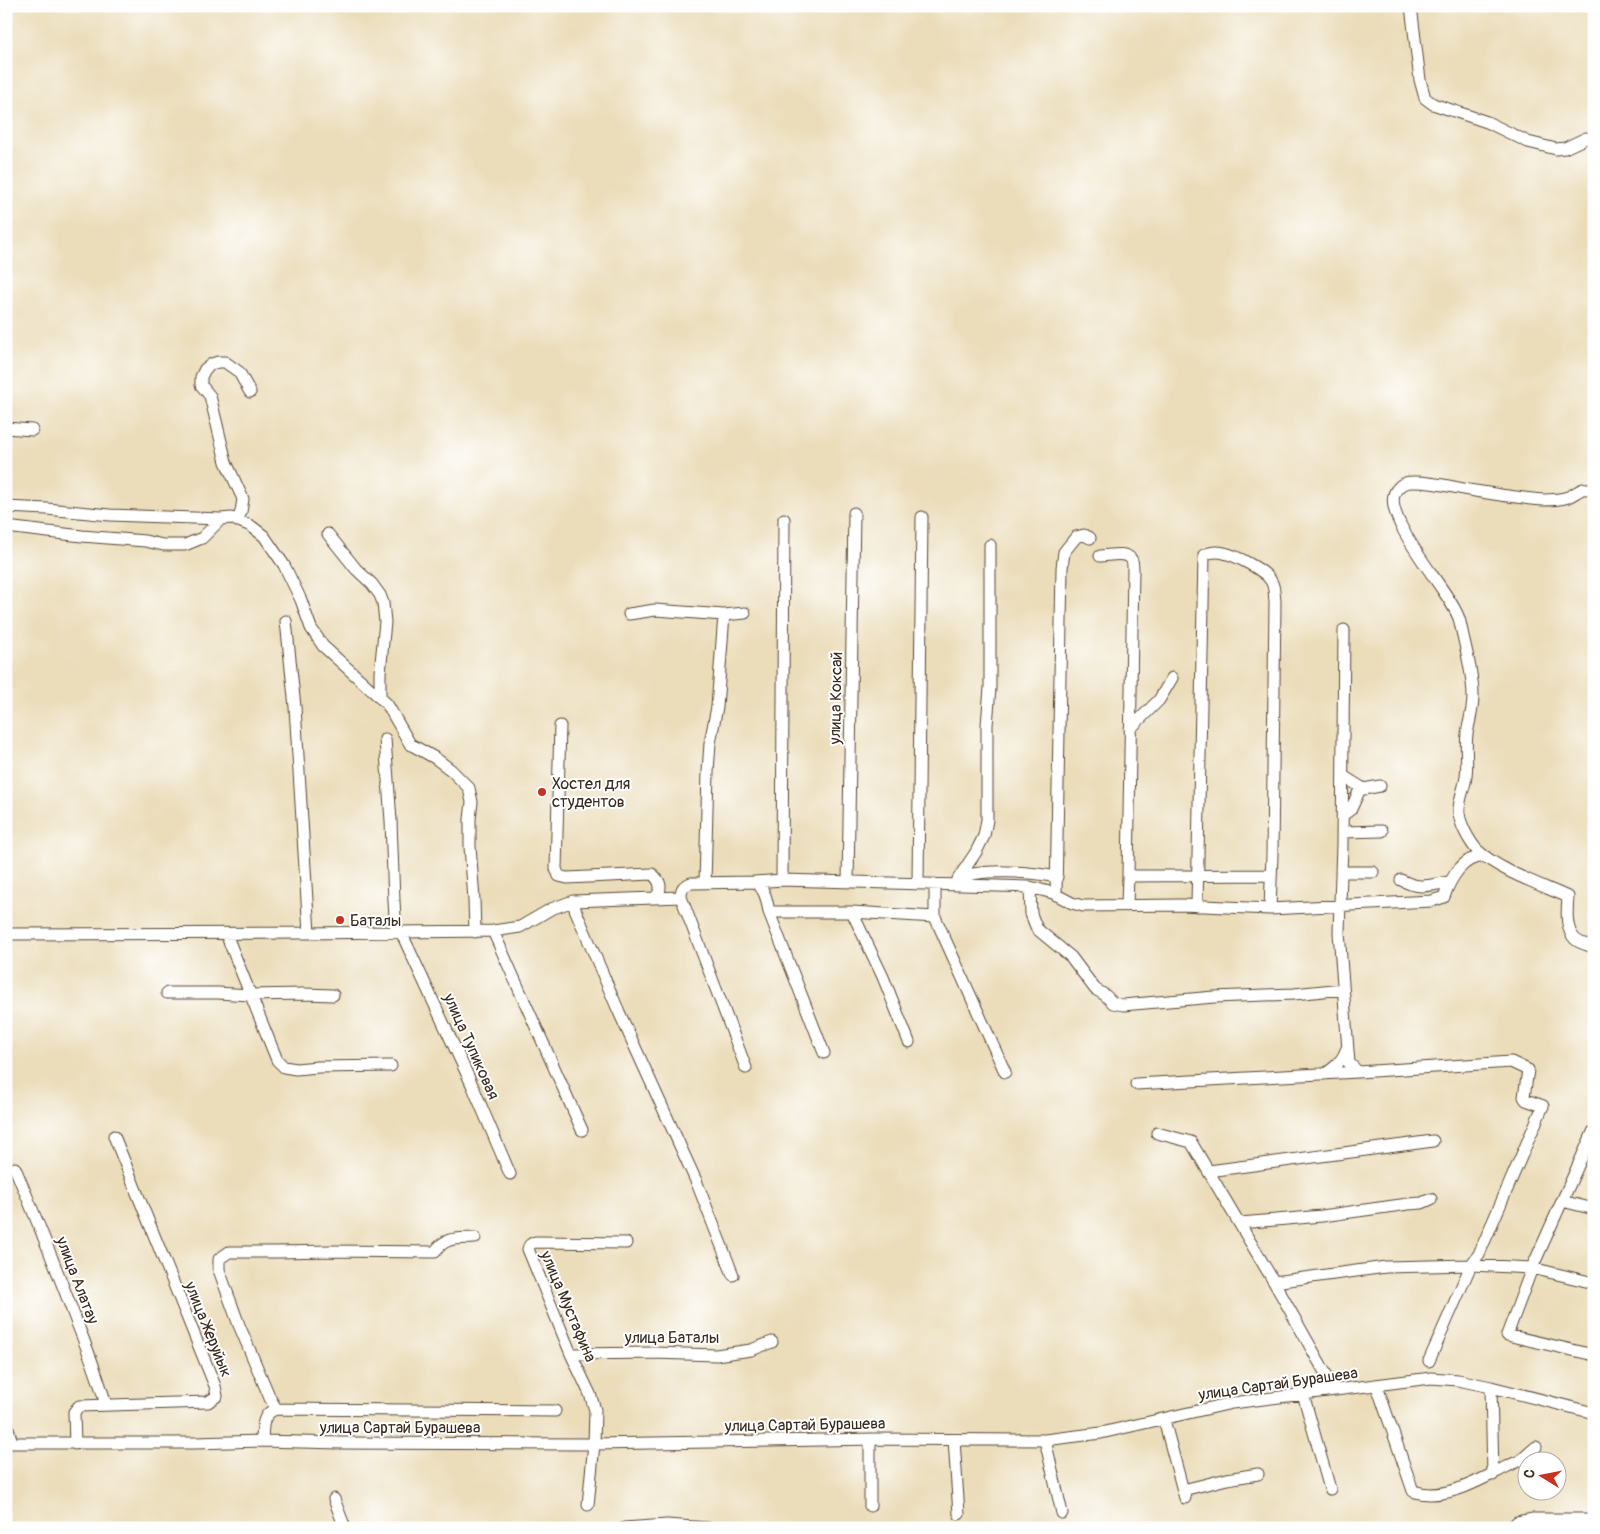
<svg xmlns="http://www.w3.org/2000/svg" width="1600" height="1534" viewBox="0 0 1600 1534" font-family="Pangolin,sans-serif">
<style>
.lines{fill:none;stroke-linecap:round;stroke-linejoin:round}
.minor-casing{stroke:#554535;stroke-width:13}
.minor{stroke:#fff;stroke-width:11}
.poi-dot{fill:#c8321e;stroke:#fff;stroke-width:2}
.labels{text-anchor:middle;stroke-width:4;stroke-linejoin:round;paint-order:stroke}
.street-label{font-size:16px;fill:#3b2a1e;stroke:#fff}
.poi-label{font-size:16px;fill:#3b2a1e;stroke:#fff;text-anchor:start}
</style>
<rect width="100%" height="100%" fill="#fff"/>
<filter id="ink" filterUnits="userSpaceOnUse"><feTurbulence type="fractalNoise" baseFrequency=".02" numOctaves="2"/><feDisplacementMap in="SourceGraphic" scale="10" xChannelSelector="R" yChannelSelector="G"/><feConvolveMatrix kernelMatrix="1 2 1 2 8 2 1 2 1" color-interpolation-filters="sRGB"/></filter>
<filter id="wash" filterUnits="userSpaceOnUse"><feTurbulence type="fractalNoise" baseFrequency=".0096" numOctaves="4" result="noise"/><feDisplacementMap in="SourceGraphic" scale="20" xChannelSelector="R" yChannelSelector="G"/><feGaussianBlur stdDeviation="1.12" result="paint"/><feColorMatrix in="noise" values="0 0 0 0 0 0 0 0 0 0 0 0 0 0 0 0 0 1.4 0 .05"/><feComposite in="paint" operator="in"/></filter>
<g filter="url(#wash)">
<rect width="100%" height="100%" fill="#ebddba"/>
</g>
<g filter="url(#ink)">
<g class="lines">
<defs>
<path id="minor" d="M 1411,6 L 1420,80 L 1425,98 L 1433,104 L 1487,122 L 1528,142 L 1556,149 L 1565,148 L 1586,138 L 1594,140
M 6,428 L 32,430
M 1594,492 C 1583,484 1578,493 1568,497 C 1559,500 1552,500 1543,500 C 1520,498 1498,495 1475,491 C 1455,488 1433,481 1412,482 C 1407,482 1401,484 1398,488 C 1373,512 1455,595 1460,622 C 1465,647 1473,672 1473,697 C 1473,710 1469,721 1467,734 C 1465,748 1468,762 1466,776 C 1465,788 1458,800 1459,813 C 1460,824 1469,841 1477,850 C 1498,870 1541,885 1568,897 C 1567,910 1565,929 1575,939 C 1580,944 1588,945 1594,947
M 6,507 L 47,509 L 110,515 L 221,519
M 237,521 L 241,512 L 243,499 L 226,462 L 210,396 L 201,385 L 201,377 L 205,369 L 212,364 L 218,362 L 225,362 L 239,372 L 250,392
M 6,527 L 82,536 L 145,541 L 163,545 L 185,545 L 202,538 L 221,519 L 231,518 L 251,526 L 264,536 L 284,565 L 301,600 L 311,628 L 323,646 L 387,704 L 410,744 L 435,758 L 451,770 L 469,788 L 472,802 L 470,819 L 470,846 L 474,900 L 475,932
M 328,534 L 356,569 L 372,584 L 380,595 L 383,603 L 385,622 L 380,673 L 380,698
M 1100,556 C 1108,556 1122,552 1129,557 C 1133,559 1133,565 1133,568 L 1128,876
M 629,614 L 655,610 L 724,615
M 286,621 L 295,707 L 309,933
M 1344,630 L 1342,845 L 1339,932 L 1349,1063 L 1358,1072 L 1511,1062 L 1528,1070 L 1524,1097 L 1526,1100 L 1543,1106 L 1479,1254 L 1471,1265 L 1429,1361
M 560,726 L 556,869 L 559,876 L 567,878 L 652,874 C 661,881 663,889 655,898
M 1130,729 L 1159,700 L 1172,678
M 385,739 L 391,821 L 394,901 L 396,932
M 1343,776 L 1364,789 L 1380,786
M 1343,815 L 1351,809 L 1361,787
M 1342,832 L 1382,831
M 1341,872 L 1373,872
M 960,878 C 981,868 1033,872 1057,877
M 958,879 L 976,852 L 984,836 L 987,820 L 987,725 L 990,688 L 990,545
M 782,880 L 784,519
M 1401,880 C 1420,890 1429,885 1449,882
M 755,882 C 765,889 767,900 769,912 L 824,1053
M 848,882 L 854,513
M 705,883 L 708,772 L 710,743 L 717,707 L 724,615 L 745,613
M 918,884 L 922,517
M 935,884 L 935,917 L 1005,1072
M 1030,887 L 1031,914 L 1037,929 L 1071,957 L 1095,989 L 1105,995 L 1113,1003 L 1123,1005 L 1214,997 L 1294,994 L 1343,989
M 1056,895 L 1062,568 L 1064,552 L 1076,537 L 1084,535 L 1090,538
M 573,901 L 575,909 L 619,1012 L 697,1183 L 733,1275
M 1127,906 L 1128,876 L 1271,875
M 1197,906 L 1204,555 C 1210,552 1217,551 1224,553 C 1235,555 1266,571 1271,581 C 1275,587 1274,594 1275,601 L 1272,855 L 1270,909
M 769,912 L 852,912 L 935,917
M 852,912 L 883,977 L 909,1042
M 493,931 L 582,1130
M 401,932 L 473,1087 L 510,1174
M 6,934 L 304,933 L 493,931 L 520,927 L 551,909 L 573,901 L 681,897
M 226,934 L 277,1060 L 284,1067 L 296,1069 L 318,1067 L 391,1066
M 167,993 L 218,993 L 250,995 L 304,994 L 333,995
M 746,1068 L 681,897 C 681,888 683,886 691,883 L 755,882 L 782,880 L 1030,887 L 1053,893 L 1072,903 L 1083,906 L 1182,905 L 1270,909 L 1432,901 L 1444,897 C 1450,879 1464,854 1486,857
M 1325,1074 C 1336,1067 1343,1060 1347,1048
M 1136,1084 L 1358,1072
M 1594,1130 L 1532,1268 L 1507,1335 L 1594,1355
M 1157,1133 L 1191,1142 L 1274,1282 L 1335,1390
M 15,1168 C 36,1218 56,1267 75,1318 C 86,1346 98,1375 106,1405
M 1209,1171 L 1433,1141
M 1562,1201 L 1594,1209
M 1240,1223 L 1322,1216 L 1408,1204 L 1422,1203 L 1431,1199
M 475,1238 C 458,1239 445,1236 435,1252 L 331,1251 L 276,1252 L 229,1252 L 219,1259 L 219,1270 L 239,1325 L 270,1398 L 276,1409 L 555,1411
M 1274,1282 L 1386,1267 L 1471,1265 L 1532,1268 L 1594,1283
M 571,1354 L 654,1353 L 716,1355 L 751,1350 L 772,1342
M 1377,1386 L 1413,1491 C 1444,1502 1480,1480 1506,1467 C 1511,1464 1516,1463 1521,1460 C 1526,1456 1531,1451 1536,1447
M 1491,1387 L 1493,1475
M 1303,1394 L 1330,1489
M 1164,1420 L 1185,1498
M 6,1421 L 12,1443
M 870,1439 L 870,1506
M 954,1440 L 959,1514
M 1045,1440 L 1062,1513
M 262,1441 C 263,1428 261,1414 276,1409
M 6,1443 L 195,1443 L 262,1441 L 340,1443 L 594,1444 L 876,1439 L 1045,1440 L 1101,1433 L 1232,1403 L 1431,1378 L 1458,1380 L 1491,1387 L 1594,1413
M 75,1444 L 74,1412 L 79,1406 L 208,1402 L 217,1396 L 215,1386 L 114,1136
M 1183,1490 L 1227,1479 L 1258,1474
M 334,1499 L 345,1528
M 588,1505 L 594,1444 L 595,1410 L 590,1394 L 571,1354 L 528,1249 C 529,1245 530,1244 535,1242 L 626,1243
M 624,1528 L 667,1525 L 708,1528
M 1511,1528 L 1517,1522 L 1533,1519 L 1594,1519"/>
</defs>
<use href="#minor" class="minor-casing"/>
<use href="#minor" class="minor"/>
</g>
</g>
<g class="poi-dot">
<circle cx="542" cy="792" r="5"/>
<circle cx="340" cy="920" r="5"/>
</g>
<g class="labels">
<g class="street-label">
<text transform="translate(835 698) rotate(-89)" y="6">улица Коксай</text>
<text transform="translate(472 1046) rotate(66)" y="6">улица Тупиковая</text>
<text transform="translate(78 1280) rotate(69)" y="6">улица Алатау</text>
<text transform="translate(569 1306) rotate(67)" y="6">улица Мустафина</text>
<text transform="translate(209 1329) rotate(68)" y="6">улица Жеруйык</text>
<text x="672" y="1343">улица Баталы</text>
<text transform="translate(1278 1383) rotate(-8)" y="6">улица Сартай Бурашева</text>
<text transform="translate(805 1424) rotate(-1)" y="6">улица Сартай Бурашева</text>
<text x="400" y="1433">улица Сартай Бурашева</text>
</g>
<g class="poi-label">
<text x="552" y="789">Хостел для<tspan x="552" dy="18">студентов</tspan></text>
<text x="350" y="926">Баталы</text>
</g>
</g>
<rect width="1600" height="1534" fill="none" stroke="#fff" stroke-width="25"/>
<g transform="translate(1542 1476) rotate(280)"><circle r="24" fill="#ffffff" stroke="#b1aaa5"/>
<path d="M0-4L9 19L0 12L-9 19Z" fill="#c8321e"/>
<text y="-8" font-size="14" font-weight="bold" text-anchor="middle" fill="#3b2a1e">С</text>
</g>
</svg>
